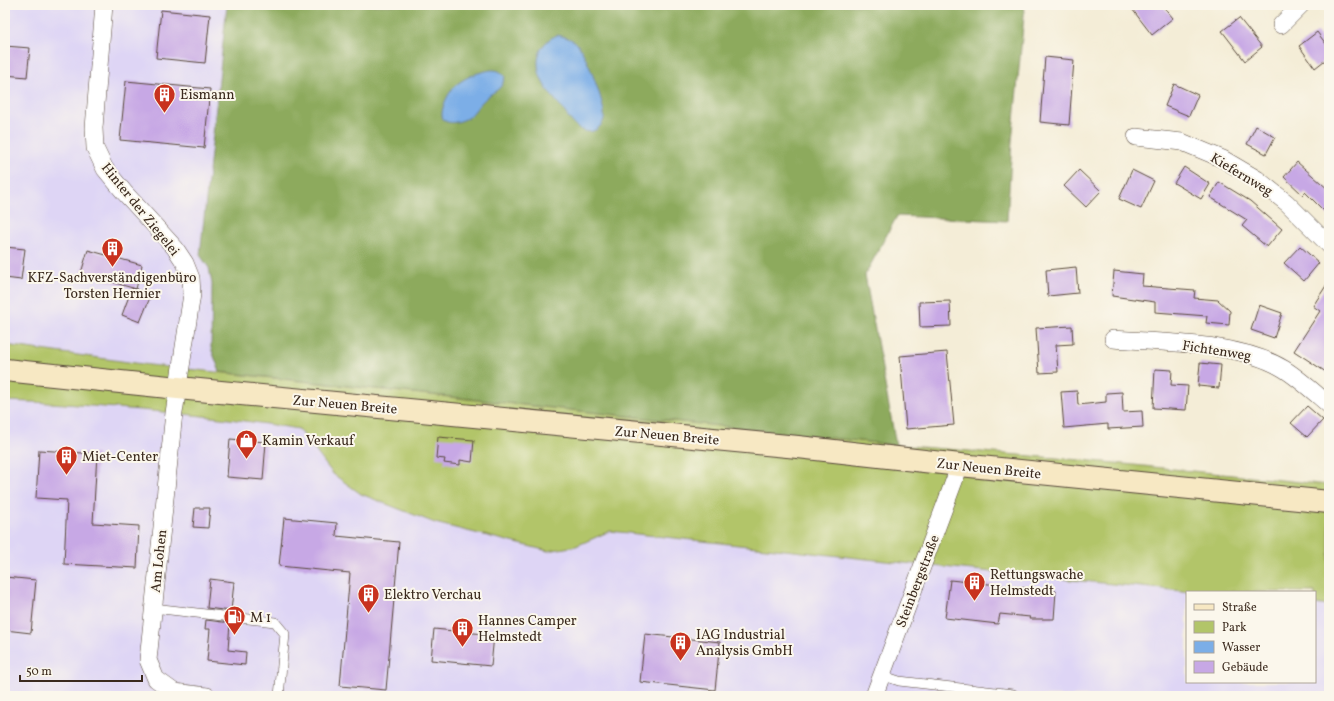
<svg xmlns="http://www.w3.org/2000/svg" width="1334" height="701" viewBox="0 0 1334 701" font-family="Vollkorn,serif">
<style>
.built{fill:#ded5f5}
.green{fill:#b2c569;stroke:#767844}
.forest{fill:#8daa5d;stroke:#646a3e}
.water{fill:#7baee7;stroke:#5b6c82}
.building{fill:#c7a8e5}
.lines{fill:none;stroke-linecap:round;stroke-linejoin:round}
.lane-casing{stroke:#57473a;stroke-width:10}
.street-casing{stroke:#57473a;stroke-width:18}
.secondary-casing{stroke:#57473a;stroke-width:24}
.lane{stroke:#fff;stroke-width:9}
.street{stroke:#fff;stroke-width:17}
.secondary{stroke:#f7e8c3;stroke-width:22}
.labels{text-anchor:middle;stroke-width:4;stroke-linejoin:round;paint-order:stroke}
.poi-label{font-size:14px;fill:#3b2a1e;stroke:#fbf7ec;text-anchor:start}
.street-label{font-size:14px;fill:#3b2a1e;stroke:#fbf7ec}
</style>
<rect width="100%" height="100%" fill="#fbf7ec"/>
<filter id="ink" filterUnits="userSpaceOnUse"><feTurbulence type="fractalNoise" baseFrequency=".025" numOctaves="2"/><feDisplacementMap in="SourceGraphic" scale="8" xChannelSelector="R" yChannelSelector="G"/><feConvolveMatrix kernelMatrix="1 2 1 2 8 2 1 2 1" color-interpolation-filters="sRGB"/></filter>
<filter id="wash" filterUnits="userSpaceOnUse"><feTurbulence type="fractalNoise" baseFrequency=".012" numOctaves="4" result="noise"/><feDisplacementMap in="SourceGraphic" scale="16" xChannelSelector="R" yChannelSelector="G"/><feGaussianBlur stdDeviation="0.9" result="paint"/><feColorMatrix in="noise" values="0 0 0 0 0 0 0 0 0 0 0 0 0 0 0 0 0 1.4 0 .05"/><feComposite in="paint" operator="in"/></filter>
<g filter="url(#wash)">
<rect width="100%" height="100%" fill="#f4edd7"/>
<path class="built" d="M 5,5 L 227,5 L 200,255 L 209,268 L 212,284 L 211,348 L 220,372 L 150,365 L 5,345 Z
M 5,401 L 33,402 L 157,411 L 265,423 L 299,429 L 333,474 L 361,494 L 435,523 L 548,551 L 576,546 L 610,531 L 913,564 L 1192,592 L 1187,592 L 1187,682 L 1315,682 L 1315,604 L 1329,606 L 1329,696 L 5,696 Z"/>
<path class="green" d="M 5,345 L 150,365 L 896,445 L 1104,462 L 1329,485 L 1329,606 L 1315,604 L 1315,592 L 1192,592 L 913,564 L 610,531 L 576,546 L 548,551 L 435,523 L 361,494 L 333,474 L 299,429 C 239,419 178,413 117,408 C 80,405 43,402 5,401 Z"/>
<path class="forest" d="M 227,5 L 1025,5 L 1012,142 L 1007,221 L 897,216 L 865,275 L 896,445 L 220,372 L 211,348 L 212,284 L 209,268 L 200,255 Z"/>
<path class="water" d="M 557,35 C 565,37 572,38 578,45 C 586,54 607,108 604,119 C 602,127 593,134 585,131 C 575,128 568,117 562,108 C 555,99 545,89 541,78 C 534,60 539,43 557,35 Z
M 491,70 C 498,70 501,71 505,77 C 500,93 495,89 485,99 C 479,104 475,112 469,117 C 462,122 441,128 442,113 C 443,103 451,87 460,82 C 470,75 480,72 491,70 Z"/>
<g id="blocks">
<path class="building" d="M 1129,5 L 1162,5 L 1173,18 L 1152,35 Z
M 161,10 L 210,15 L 205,63 L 156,58 Z
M 1239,18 L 1262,47 L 1245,61 L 1222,31 Z
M 1317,32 L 1329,48 L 1329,57 L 1315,68 L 1299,46 Z
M 5,46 L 30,48 L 27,77 L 5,75 Z
M 1045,57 L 1074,60 L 1069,125 L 1040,122 Z
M 126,81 L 210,89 L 204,148 L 120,140 Z
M 1174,84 L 1198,95 L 1189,116 L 1165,106 Z
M 1256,126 L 1275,137 L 1266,154 L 1247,144 Z
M 1297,162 L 1329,190 L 1329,216 L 1305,192 L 1303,195 L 1284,177 Z
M 1184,167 L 1210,184 L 1201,199 L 1174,183 Z
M 1079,170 L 1101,191 L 1086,207 L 1064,186 Z
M 1132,170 L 1154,181 L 1141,209 L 1119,199 Z
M 1219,182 L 1250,201 L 1282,229 L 1267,247 L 1242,226 L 1247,220 L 1210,197 Z
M 1300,246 L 1319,263 L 1304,281 L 1284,263 Z
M 5,247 L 25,249 L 21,280 L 5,278 Z
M 88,250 L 142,265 L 136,289 L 81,273 Z
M 1076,267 L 1078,293 L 1048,296 L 1046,270 Z
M 1114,271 L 1143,274 L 1142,286 L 1195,290 L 1194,298 L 1218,300 L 1230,311 L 1229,325 L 1206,323 L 1207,316 L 1155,312 L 1155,302 L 1112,296 Z
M 1329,281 L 1329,374 L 1294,351 L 1320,311 L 1313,306 Z
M 132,288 L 151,295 L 140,322 L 122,315 Z
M 950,301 L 951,326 L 920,327 L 919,302 Z
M 1259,305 L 1282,313 L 1274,338 L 1251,330 Z
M 1072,326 L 1073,344 L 1056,345 L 1058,372 L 1039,373 L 1036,328 Z
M 947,352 L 954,425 L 906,429 L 900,356 Z
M 1200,363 L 1221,365 L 1219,388 L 1198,386 Z
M 1155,369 L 1172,370 L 1171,385 L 1188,386 L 1186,410 L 1153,408 Z
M 1077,391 L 1078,405 L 1106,402 L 1106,393 L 1122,392 L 1123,412 L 1142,411 L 1143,427 L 1108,429 L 1108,424 L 1064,428 L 1061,392 Z
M 1307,406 L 1323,420 L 1307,437 L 1291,423 Z
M 438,437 L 474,440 L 472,462 L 460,460 L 460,465 L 444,463 L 445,459 L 436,458 Z
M 230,439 L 266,442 L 263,480 L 227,477 Z
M 39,450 L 97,454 L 93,523 L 139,526 L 137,568 L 64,564 L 67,500 L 36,498 Z
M 195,508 L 210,508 L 208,528 L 193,527 Z
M 284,518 L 337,523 L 336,536 L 399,542 L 386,690 L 340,686 L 350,573 L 279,566 Z
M 5,577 L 36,580 L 31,633 L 5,630 Z
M 210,579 L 234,582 L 231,611 L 207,608 Z
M 950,580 L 1056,591 L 1054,619 L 1029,619 L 1030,617 L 1000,614 L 998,624 L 945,618 Z
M 206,620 L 230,623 L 228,650 L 246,652 L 245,665 L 207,661 L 210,629 L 205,629 Z
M 434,629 L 494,635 L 491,666 L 431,660 Z
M 645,634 L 720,642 L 715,690 L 640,682 Z"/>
</g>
</g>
<g filter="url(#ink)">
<use href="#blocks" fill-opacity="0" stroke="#57473a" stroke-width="1"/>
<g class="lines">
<defs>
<path id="lane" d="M 153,608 L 275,622 L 285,634 L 279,696
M 881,675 L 899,681 L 1013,694"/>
<path id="street" d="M 104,5 L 94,128 L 95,148 L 105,169 L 124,192 L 175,248 L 185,263 L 191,278 L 192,294 L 174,413 L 148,660 L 156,679 L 174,692 L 207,696
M 1281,25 L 1301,5
M 1136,137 L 1182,142 L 1223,159 L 1257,179 L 1287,203 L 1329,245
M 1113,339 C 1164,343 1240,342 1284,369 C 1300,379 1315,393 1329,405
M 874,696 L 960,465"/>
<path id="secondary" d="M 5,370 L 178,388 L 798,447 L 960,465 L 1329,502"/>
</defs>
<use href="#lane" class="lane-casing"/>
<use href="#street" class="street-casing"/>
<use href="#secondary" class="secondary-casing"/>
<use href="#lane" class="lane"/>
<use href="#street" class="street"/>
<use href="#secondary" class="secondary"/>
</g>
</g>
<defs>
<symbol id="building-pin" viewBox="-11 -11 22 30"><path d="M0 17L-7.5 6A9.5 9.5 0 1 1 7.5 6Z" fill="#c8321e" stroke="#fbf7ec"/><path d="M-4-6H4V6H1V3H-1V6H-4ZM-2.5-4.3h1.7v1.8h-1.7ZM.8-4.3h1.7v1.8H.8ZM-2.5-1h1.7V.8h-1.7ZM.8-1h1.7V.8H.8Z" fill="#fff"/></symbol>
<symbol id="shop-pin" viewBox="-11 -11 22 30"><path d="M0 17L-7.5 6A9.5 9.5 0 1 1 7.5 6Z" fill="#c8321e" stroke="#fbf7ec"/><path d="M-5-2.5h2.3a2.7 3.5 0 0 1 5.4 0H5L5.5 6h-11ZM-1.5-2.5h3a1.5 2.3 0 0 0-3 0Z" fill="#fff"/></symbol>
<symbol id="fuel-pin" viewBox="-11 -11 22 30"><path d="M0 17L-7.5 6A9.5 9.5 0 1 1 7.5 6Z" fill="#c8321e" stroke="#fbf7ec"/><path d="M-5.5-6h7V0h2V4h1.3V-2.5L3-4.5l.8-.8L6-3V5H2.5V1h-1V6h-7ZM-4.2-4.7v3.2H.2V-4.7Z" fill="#fff"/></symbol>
</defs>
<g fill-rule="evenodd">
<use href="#building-pin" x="152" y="82" width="25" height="34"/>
<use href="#building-pin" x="100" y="236" width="25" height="34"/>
<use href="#shop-pin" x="234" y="428" width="25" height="34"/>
<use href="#building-pin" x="54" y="444" width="25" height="34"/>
<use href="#building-pin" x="962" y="570" width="25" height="34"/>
<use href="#building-pin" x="356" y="582" width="25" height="34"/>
<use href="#fuel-pin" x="222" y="604" width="25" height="34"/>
<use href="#building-pin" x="450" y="616" width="25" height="34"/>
<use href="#building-pin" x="668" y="630" width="25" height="34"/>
</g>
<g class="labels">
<g class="poi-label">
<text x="180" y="99">Eismann</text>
<text x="112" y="282" text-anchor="middle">KFZ-Sachverständigenbüro<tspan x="112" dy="16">Torsten Hernier</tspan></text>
<text x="262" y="445">Kamin Verkauf</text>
<text x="82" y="461">Miet-Center</text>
<text x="990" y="579">Rettungswache<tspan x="990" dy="16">Helmstedt</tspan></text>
<text x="384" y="599">Elektro Verchau</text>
<text x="250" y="622">M 1</text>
<text x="478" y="625">Hannes Camper<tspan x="478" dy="16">Helmstedt</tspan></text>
<text x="696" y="639">IAG Industrial<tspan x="696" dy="16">Analysis GmbH</tspan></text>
</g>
<g class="street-label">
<text transform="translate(1242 174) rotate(31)" y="5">Kiefernweg</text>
<text transform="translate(141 209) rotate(51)" y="5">Hinter der Ziegelei</text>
<text transform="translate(1217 350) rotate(9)" y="5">Fichtenweg</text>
<text transform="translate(345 404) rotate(5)" y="5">Zur Neuen Breite</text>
<text transform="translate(667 435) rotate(5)" y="5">Zur Neuen Breite</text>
<text transform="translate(989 468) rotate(6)" y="5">Zur Neuen Breite</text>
<text transform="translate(158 561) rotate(-84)" y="5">Am Lohen</text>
<text transform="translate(917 581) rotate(-69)" y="5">Steinbergstraße</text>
</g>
</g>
<rect width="1334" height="701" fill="none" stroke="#fbf7ec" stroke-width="20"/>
<rect x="1186" y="591" width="130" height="92" fill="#fbf7ec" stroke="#aea59a"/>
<rect x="1194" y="604" width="20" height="6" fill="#f7e8c3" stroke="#aea59a"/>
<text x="1222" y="611" font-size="12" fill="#3b2a1e">Straße</text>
<rect x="1194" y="621" width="20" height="12" fill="#b2c569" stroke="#aea59a"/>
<text x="1222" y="631" font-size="12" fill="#3b2a1e">Park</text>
<rect x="1194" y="641" width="20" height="12" fill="#7baee7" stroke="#aea59a"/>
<text x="1222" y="651" font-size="12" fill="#3b2a1e">Wasser</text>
<rect x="1194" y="661" width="20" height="12" fill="#c7a8e5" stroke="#aea59a"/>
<text x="1222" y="671" font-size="12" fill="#3b2a1e">Gebäude</text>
<path d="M20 675v6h122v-6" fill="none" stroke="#3b2a1e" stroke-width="2"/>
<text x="26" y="675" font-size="12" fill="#3b2a1e" stroke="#fbf7ec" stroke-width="3" paint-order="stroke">50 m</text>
</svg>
